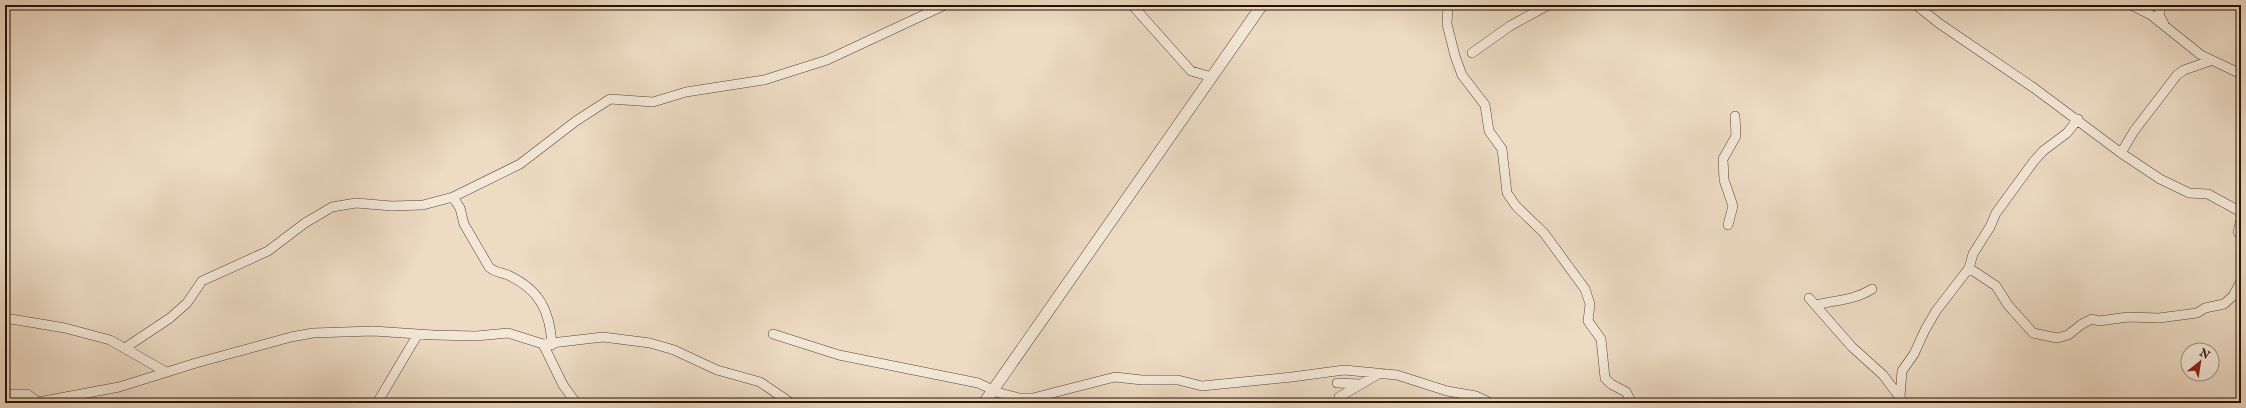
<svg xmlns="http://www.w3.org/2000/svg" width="2246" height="408" viewBox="0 0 2246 408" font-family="'IM FELL English',serif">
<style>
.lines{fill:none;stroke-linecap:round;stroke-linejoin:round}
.minor-casing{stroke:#584434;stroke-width:10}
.tertiary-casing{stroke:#584434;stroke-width:12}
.minor{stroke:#f3e8d8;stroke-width:9}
.tertiary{stroke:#f3e8d8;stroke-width:11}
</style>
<rect width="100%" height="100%" fill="#eddbc3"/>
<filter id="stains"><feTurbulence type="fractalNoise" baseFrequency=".005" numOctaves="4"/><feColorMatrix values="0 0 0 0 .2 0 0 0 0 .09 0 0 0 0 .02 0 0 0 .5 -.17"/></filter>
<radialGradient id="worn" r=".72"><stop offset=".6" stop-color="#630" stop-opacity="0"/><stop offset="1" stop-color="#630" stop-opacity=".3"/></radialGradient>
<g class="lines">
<defs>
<path id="minor" d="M 1132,5 L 1191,71 L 1212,77
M 1448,5 L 1447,24 L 1455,56 L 1462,75 L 1485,105 L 1489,131 L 1502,149 L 1507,193 L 1516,206 L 1544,233 L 1585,289 L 1590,304 L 1588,321 L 1601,339 L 1605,378 L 1611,384 L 1626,392 L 1632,403
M 1916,5 L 1940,24 L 2034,88 L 2121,153 L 2160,179 L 2189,193 L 2208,194 L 2241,212
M 2131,5 L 2151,15 L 2201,55 L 2241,74
M 2161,5 L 2159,15 L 2164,24
M 1472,53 L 1510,26 L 1548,5
M 2121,153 L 2134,131 L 2177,75 L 2184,70 L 2210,61
M 453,197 L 460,208 L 464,224 L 489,267 C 495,273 501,272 508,275 C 540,290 550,311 552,345
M 2241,219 L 2238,232 L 2241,236
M 1728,225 L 1733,206 L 1724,180 L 1723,159 L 1736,136 L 1735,116
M 1969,268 L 1996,286 L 2008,305 L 2033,333 L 2057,338 L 2068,335 L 2082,324 L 2092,319 L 2099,321 L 2128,317 L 2159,318 L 2197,313 L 2205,308 L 2224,304 L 2233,296 L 2241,281
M 1809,298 L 1852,347 L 1883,375 L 1904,403
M 1816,305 C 1836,300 1855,300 1872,289
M 5,318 L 65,328 L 110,340 L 166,372
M 773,334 L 839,355 L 978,383 L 993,390
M 543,344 L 563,385 L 576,403
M 125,348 L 170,318 L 187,303 L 202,281 L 268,251 L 305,223 L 332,207 L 356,203 L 392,206 L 423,205 L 453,197 L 520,164 L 576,121 L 610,99 L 653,102 L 686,92 L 764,80 L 827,60 L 945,5
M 1337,383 L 1360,384
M 992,391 L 1019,398 L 1033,398 L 1115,377 L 1142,380 L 1178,380 L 1202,386 L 1292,377 L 1344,370 L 1397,375 L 1447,391 L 1476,396 L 1491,403
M 5,394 L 27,394 L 38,402
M 1339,397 L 1380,373
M 1900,397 L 1902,371 L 1914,354 L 1925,330 L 1936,311 L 1969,268 L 1973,254 L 1990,227 L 1996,213 L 2034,161 L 2043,151 L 2067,133 L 2078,119
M 33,403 L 119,387 L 196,363 L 291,337 L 313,333 L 373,331 L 433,335 L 476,336 L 508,333 L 543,344 L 603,337 L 650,343 L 674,350 L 717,370 L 760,382 L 791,403
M 377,403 L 418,334"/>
<path id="tertiary" d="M 984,403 L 1262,5"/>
</defs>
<use href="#minor" class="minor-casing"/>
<use href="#tertiary" class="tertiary-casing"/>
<use href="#minor" class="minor"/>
<use href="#tertiary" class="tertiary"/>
</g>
<rect width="2246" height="408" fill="none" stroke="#eddbc3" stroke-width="20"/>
<rect x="6" y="6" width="2234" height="396" fill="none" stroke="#261104" stroke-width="2"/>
<rect x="10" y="10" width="2226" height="388" fill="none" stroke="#261104"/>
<g transform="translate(2200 362) rotate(30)"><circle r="19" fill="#f3e8d8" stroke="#a19283"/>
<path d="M0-3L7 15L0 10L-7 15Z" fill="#8f2418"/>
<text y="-6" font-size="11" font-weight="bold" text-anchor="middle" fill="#261104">N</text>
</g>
<rect width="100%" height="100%" filter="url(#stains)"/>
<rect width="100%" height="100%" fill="url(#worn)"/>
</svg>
